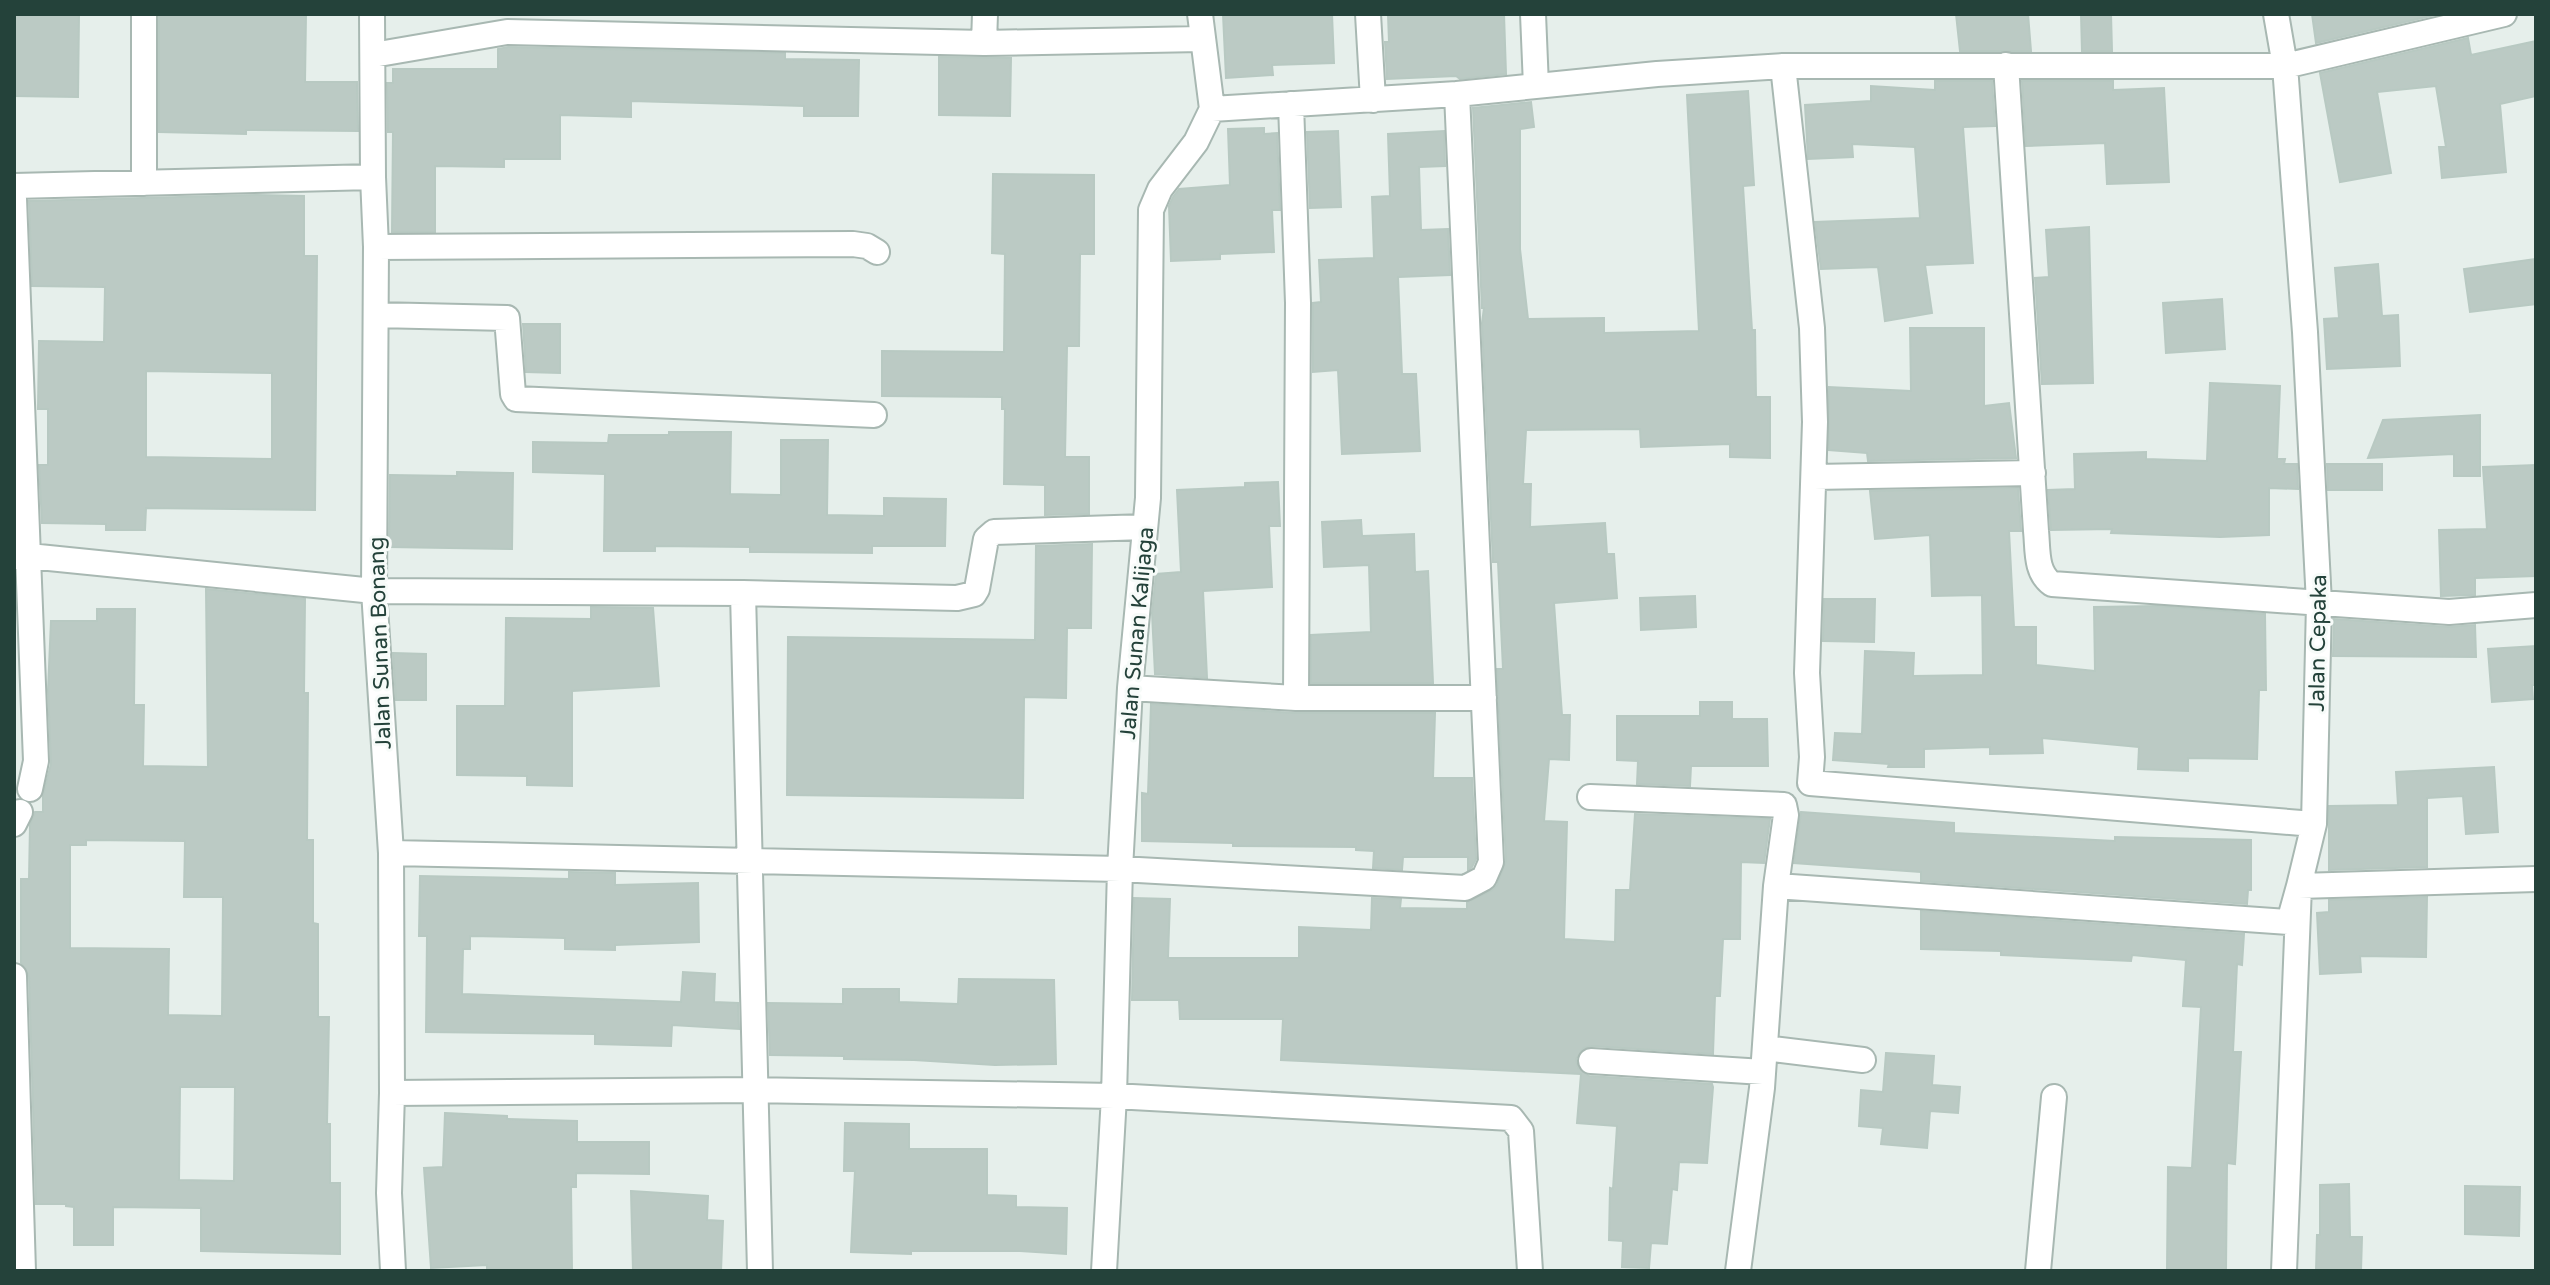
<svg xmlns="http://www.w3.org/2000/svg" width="2550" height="1285" viewBox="0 0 2550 1285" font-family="'Varela Round',sans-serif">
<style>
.building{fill:#bbcac4;stroke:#b8c9c2;stroke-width:2;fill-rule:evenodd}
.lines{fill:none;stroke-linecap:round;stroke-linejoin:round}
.minor-casing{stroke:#a8b8b2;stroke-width:28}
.minor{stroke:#fff;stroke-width:24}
.labels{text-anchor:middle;stroke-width:6;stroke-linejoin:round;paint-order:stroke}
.street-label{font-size:22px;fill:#24423a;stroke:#f7fbf9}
</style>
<rect width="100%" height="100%" fill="#e6efeb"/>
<path class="building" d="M 14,14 L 79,15 L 78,97 L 14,96 Z
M 159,14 L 306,14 L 305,82 L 357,82 L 358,131 L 246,130 L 246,134 L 159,132 Z
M 1223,14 L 1332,14 L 1334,63 L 1272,65 L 1273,75 L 1226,78 Z
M 1388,14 L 1504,14 L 1506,74 L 1460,79 L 1456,76 L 1387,79 L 1385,42 L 1389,42 Z
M 1956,14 L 2028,14 L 2031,51 L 1960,51 Z
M 2081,14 L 2111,14 L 2112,51 L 2082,51 Z
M 2312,14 L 2439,14 L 2316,43 Z
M 2468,38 L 2471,55 L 2536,41 L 2536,96 L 2500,104 L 2506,172 L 2442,178 L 2439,147 L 2446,147 L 2436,86 L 2377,92 L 2391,173 L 2340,182 L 2320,73 Z
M 508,47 L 785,53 L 785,59 L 859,60 L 858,116 L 804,116 L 804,106 L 631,101 L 631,117 L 560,115 L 560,159 L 504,159 L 504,167 L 435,166 L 435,232 L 392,232 L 393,132 L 388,132 L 387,83 L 393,83 L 393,69 L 498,69 L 498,49 Z
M 939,57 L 1011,58 L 1010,116 L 939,115 Z
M 1935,81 L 1992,81 L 1995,126 L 1963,127 L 1973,263 L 1925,265 L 1932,313 L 1885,321 L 1878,267 L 1821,269 L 1815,222 L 1920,218 L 1915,147 L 1852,144 L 1853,157 L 1808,159 L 1805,105 L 1871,101 L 1871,86 L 1935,90 Z
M 2022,81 L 2113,81 L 2113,90 L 2164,88 L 2169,182 L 2107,184 L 2105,143 L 2026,146 Z
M 1748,91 L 1754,185 L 1743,186 L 1752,330 L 1755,330 L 1756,397 L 1770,397 L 1770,458 L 1730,457 L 1730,444 L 1641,447 L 1640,429 L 1526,430 L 1523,484 L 1531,484 L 1530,527 L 1605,523 L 1607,554 L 1614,554 L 1617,598 L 1554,603 L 1562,715 L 1570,715 L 1569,760 L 1549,759 L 1544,821 L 1567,822 L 1564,939 L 1615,942 L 1616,890 L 1630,890 L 1635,814 L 1770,819 L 1764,863 L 1741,862 L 1740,939 L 1723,939 L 1720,996 L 1715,996 L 1713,1054 L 1592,1046 L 1584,1048 L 1576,1059 L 1578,1068 L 1589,1076 L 1712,1084 L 1713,1087 L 1707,1163 L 1679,1162 L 1677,1190 L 1672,1189 L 1667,1244 L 1651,1243 L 1649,1268 L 1622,1267 L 1623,1241 L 1609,1240 L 1610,1188 L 1613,1189 L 1617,1126 L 1577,1123 L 1581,1074 L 1281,1060 L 1283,1019 L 1180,1019 L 1179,1000 L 1132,1000 L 1134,898 L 1170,899 L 1168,958 L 1299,958 L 1299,927 L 1371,930 L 1372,898 L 1401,899 L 1400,908 L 1467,909 L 1467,902 L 1491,891 L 1497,885 L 1506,861 L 1497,669 L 1503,669 L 1498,562 L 1493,562 L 1482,323 L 1484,308 L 1482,308 L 1473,108 L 1531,102 L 1534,127 L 1520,129 L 1520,249 L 1528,319 L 1604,318 L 1604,333 L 1699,331 L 1687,95 Z
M 1264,128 L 1264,134 L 1277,133 L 1280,210 L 1272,210 L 1274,252 L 1220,254 L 1220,259 L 1171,261 L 1169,206 L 1173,197 L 1179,189 L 1230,185 L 1228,129 Z
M 1338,131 L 1341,207 L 1310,208 L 1307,132 Z
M 1444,131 L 1445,166 L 1419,167 L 1421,230 L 1448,229 L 1450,275 L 1398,277 L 1402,374 L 1416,374 L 1420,451 L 1342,454 L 1338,370 L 1313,372 L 1313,303 L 1321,302 L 1319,260 L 1374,258 L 1372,197 L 1390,196 L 1388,134 Z
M 993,174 L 1094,175 L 1094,254 L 1080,254 L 1079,346 L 1067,346 L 1065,457 L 1089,457 L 1089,514 L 1045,515 L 1045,485 L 1004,484 L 1005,409 L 1002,409 L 1002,397 L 882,396 L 882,351 L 1004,352 L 1005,254 L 992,253 Z
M 257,195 L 304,196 L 304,256 L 317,256 L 315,510 L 146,508 L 145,530 L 106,530 L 106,524 L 42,523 L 39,465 L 48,465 L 48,409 L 38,409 L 39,341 L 104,342 L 105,287 L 32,286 L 29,201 ZM 146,371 L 272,373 L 272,459 L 146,457 Z
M 2089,227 L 2093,383 L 2042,384 L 2035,278 L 2049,277 L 2046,230 Z
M 2536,259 L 2536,304 L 2470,312 L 2464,269 Z
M 2378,264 L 2382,316 L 2398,315 L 2400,366 L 2327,369 L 2324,319 L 2339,318 L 2335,268 Z
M 2222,299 L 2225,349 L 2166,353 L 2163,303 Z
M 523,324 L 560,324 L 560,373 L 526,372 Z
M 1910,328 L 1984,328 L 1984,406 L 2009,403 L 2016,458 L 1868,461 L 1867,453 L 1829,450 L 1829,387 L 1911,391 Z
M 2210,383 L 2280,386 L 2277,459 L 2285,459 L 2284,464 L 2297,464 L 2298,489 L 2269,488 L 2269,535 L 2220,537 L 2111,533 L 2112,529 L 2051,530 L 2048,490 L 2075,489 L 2074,454 L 2146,452 L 2146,459 L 2207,461 Z
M 2480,415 L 2480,476 L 2454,476 L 2454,454 L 2368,458 L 2383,420 Z
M 669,432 L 731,432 L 730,494 L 781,495 L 781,440 L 828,440 L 827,515 L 884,516 L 884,498 L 946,499 L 945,546 L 872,546 L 872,553 L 750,552 L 750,547 L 655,546 L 655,551 L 604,551 L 605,474 L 533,472 L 533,442 L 608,443 L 609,435 L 669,435 Z
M 2327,464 L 2382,464 L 2382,490 L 2328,490 Z
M 2536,465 L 2536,576 L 2475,578 L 2475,595 L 2441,596 L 2439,530 L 2487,529 L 2483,467 Z
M 457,472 L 513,473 L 512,549 L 389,547 L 390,475 L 457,476 Z
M 1278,482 L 1280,526 L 1269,526 L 1272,587 L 1203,591 L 1207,678 L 1155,674 L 1152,613 L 1156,574 L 1181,572 L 1177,490 L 1245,487 L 1245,483 Z
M 2018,488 L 2021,531 L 2009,531 L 2014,627 L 2036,627 L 2036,665 L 2095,671 L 2094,607 L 2158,606 L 2265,614 L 2266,690 L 2259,690 L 2257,759 L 2188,758 L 2188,771 L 2138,769 L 2139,747 L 2042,738 L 2043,753 L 1990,754 L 1990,747 L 1924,749 L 1924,767 L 1888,767 L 1889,764 L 1833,760 L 1835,733 L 1862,734 L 1865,651 L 1914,653 L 1913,676 L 1983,675 L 1982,595 L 1932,596 L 1930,535 L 1875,539 L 1870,491 Z
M 1361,520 L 1362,536 L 1414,534 L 1415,572 L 1428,571 L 1433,683 L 1311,683 L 1311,635 L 1371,632 L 1369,565 L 1324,567 L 1322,522 Z
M 1092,544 L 1091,628 L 1067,628 L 1066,698 L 1024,697 L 1023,798 L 787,795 L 788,637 L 1035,640 L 1036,546 Z
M 206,589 L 305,599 L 304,693 L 308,693 L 307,840 L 313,840 L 313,923 L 318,924 L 318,1017 L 329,1017 L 327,1124 L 330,1124 L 330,1183 L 340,1183 L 340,1254 L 201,1251 L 201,1208 L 113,1207 L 113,1245 L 74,1245 L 74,1207 L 66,1206 L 66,1204 L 36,1204 L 29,976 L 21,963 L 21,879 L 29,879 L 30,825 L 35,812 L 43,812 L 43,795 L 51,764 L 48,690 L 51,621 L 97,621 L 97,609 L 135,609 L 134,705 L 144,705 L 143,766 L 208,767 ZM 86,840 L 185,841 L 184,897 L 223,897 L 222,1016 L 168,1015 L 169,949 L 70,948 L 70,845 L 86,845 ZM 180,1087 L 235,1087 L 234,1181 L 179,1180 Z
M 1695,596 L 1696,627 L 1641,630 L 1640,598 Z
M 1824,599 L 1875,599 L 1874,642 L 1823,641 Z
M 591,607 L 653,608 L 659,686 L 572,691 L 572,786 L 527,785 L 527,776 L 457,775 L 457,706 L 505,706 L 506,618 L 591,619 Z
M 2334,619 L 2448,627 L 2475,625 L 2476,657 L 2333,656 Z
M 2536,646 L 2536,685 L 2532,685 L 2533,699 L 2492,702 L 2488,649 Z
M 393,653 L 426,654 L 426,700 L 396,700 Z
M 1700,702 L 1732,702 L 1732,719 L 1767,719 L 1768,766 L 1691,766 L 1690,786 L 1637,784 L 1638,761 L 1617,760 L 1617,716 L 1700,716 Z
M 1151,704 L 1295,713 L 1435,713 L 1433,778 L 1472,778 L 1476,859 L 1472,867 L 1468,870 L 1468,857 L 1403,857 L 1402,870 L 1373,868 L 1374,851 L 1356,850 L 1356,847 L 1233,846 L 1233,843 L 1142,841 L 1142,793 L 1148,794 Z
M 2494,767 L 2498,832 L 2466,834 L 2463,796 L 2427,798 L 2427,867 L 2329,870 L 2329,806 L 2398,805 L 2396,772 Z
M 1801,812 L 1954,823 L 1954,833 L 2115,841 L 2115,837 L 2251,840 L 2251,890 L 2248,890 L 2247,904 L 1921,881 L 1921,872 L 1794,863 Z
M 569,872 L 615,873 L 615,885 L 698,883 L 699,942 L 615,945 L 615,950 L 565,949 L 565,938 L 470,936 L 470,949 L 463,949 L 462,994 L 681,1002 L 683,972 L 715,974 L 714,1002 L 738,1003 L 739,1029 L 672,1025 L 671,1046 L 595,1044 L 595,1034 L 426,1032 L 427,936 L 419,936 L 420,876 L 569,879 Z
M 2427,897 L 2426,957 L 2360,956 L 2361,972 L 2320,974 L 2317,913 L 2329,912 L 2329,900 Z
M 1921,911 L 2244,934 L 2242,965 L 2237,964 L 2233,1052 L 2241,1052 L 2235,1164 L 2227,1163 L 2226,1271 L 2167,1271 L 2168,1167 L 2192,1168 L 2201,1007 L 2183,1006 L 2186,960 L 2132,955 L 2131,961 L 2001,955 L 2001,951 L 1921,949 Z
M 959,979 L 1054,980 L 1056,1064 L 995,1065 L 914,1060 L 844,1059 L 844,1056 L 770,1055 L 768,1003 L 843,1004 L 843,989 L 899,989 L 899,1002 L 958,1004 Z
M 1886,1053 L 1934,1056 L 1932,1085 L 1960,1087 L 1958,1113 L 1930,1111 L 1927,1148 L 1881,1144 L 1883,1128 L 1859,1126 L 1861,1090 L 1883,1092 Z
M 445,1113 L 507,1116 L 507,1119 L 577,1121 L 577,1142 L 649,1142 L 649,1174 L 576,1173 L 576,1187 L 571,1187 L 572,1271 L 487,1270 L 487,1265 L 431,1268 L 424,1168 L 443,1167 Z
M 845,1123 L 909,1124 L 909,1149 L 987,1149 L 987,1195 L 1016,1196 L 1016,1207 L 1067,1208 L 1066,1254 L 1020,1251 L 911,1251 L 911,1254 L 851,1252 L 855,1171 L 844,1171 Z
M 2349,1184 L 2350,1237 L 2362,1237 L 2361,1271 L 2316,1271 L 2317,1235 L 2320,1235 L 2320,1185 Z
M 2465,1186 L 2520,1187 L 2519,1236 L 2465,1234 Z
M 631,1191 L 708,1196 L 707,1220 L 723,1221 L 721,1271 L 633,1271 Z"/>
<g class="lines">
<defs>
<path id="minor" d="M 144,14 L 144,183
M 372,14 L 373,177 L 376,247 L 374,591 L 391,853 L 392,1093 L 389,1193 L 393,1271
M 1368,14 L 1373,100
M 1533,14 L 1536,86
M 2276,14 L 2285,66 L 2305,332 L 2319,603 L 2314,824 L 2299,886 L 2284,1271
M 984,43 L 985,14
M 373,55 L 507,32 L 984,43 L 1201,39
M 2006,65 L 2036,531 C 2038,549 2035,572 2052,584 L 2449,612 L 2536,605
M 1783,66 L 1812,328 L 1815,422 L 1807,673 L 1812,757 L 1810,783 L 2314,824
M 1457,94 L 1657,74 L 1783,66 L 2285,66 L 2504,14
M 1291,104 L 1298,303 L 1296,698
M 14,186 L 373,177
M 14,199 L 36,761 L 30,789
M 376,247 L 853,244 L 867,246 L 877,252
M 376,315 L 507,318 L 513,394 L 516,399 L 874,415
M 1814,477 L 2033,473
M 14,557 L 29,556 L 374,591 L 743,593 L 957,598 L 974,594 L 977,589 L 986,539 L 994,532 L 1145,527
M 743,593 L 760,1271
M 1130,688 L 1296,698 L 1484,698
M 1590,797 L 1784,805 L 1786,815 L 1776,886 L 1762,1088 L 1738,1271
M 14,824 L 20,812
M 391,853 L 1120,869 L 1465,888 L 1484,878 L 1491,862 L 1457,94 L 1212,109
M 1776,886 L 2289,922 L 2299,886 L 2536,879
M 14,976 L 23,1271
M 1765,1048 L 1863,1060
M 1591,1061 L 1763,1072
M 392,1093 L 754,1090 L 1114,1096 L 1511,1118 L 1521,1131 L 1530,1271
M 1104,1271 L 1114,1096 L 1120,869 L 1130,688 L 1148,498 L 1151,210 L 1160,189 L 1196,142 L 1212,109 L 1200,14
M 2038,1271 L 2054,1097"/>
</defs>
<use href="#minor" class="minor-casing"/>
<use href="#minor" class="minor"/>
</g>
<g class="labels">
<g class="street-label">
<text transform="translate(1136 633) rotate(-85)" y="8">Jalan Sunan Kalijaga</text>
<text transform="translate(379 643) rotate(-92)" y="8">Jalan Sunan Bonang</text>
<text transform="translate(2317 643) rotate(-89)" y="8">Jalan Cepaka</text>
</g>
</g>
<rect width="2550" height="1285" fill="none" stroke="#24423a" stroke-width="32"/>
</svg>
